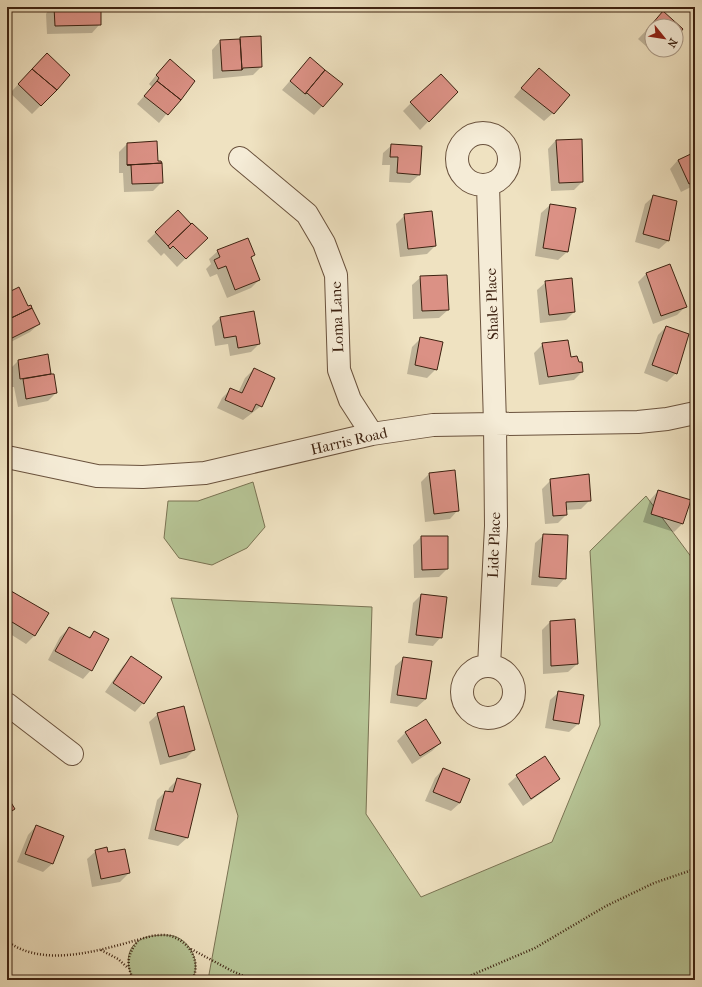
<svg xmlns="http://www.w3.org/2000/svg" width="702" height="987" viewBox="0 0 702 987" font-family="'IM FELL French Canon',serif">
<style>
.green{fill:#b6c495;stroke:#7a7353}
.shadow{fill:#0003}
.building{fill:#db9185;stroke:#3d2211}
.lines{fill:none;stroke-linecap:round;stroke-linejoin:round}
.minor-casing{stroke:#6a523d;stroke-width:24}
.path{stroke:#3d2211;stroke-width:2.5;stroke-dasharray:1 2;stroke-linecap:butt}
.minor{stroke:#f5ecd7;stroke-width:22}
.labels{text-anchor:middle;stroke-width:3;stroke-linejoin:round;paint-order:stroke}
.street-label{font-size:15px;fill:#3d2211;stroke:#f5ecd7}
</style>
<rect width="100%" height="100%" fill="#efe2c1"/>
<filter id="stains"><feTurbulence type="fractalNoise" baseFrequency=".005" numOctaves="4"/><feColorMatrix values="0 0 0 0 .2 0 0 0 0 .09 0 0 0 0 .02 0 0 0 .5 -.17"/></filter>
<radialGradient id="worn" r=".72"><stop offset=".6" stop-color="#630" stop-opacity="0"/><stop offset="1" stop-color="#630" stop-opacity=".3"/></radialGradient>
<path class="green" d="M 300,7 L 384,7 L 383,10 Z
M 253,482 L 265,527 L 247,548 L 212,565 L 179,558 L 164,538 L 168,501 L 198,501 Z
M 646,496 L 695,562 L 695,980 L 208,980 L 238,816 L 171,598 L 372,607 L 366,814 L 421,897 L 552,842 L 600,725 L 590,551 Z
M 162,935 C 166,935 170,935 174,936 C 192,942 201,964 192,980 L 134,980 C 126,968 125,948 140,940 C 146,936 154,936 162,935 Z"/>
<path class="shadow" d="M 50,7 L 88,7 L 86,10 L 100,24 L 92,33 L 47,34 L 46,14 Z
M 663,13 L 682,29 L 676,36 L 676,26 L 652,26 L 652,50 L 663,50 L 657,56 L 638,39 Z
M 241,38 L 261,67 L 253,75 L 213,79 L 212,50 L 220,41 L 238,41 Z
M 39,63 L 41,105 L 32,114 L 10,93 Z
M 302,67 L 342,84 L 314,115 L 282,90 Z
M 161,69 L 193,81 L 159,123 L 137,104 L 152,87 L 149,84 Z
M 531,77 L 553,113 L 544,121 L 514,97 Z
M 457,92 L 420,130 L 403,111 L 411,103 Z
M 556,140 L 581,140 L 582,182 L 574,190 L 551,191 L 548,149 Z
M 127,144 L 157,162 L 162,182 L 153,191 L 124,192 L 123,173 L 119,173 L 119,152 Z
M 392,145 L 419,175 L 410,183 L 389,182 L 390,165 L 382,165 L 383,153 Z
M 695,153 L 695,185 L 681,192 L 670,169 L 678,160 Z
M 654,196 L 668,241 L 659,249 L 635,242 L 645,204 Z
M 550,205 L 575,209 L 567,252 L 558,260 L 535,256 L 541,213 Z
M 178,211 L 206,238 L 177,267 L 164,253 L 161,256 L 147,241 Z
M 405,215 L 435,246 L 427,254 L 400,257 L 396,224 Z
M 218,251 L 254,255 L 251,259 L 259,280 L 251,288 L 227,298 L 217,274 L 210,277 L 206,269 L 211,264 L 209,259 Z
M 669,265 L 686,306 L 677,315 L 653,324 L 638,282 L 646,274 Z
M 421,277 L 448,310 L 439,318 L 413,319 L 412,285 Z
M 546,282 L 574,312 L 566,320 L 540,323 L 537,290 Z
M 7,294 L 39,324 L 30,332 L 7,344 Z
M 254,312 L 259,344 L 251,352 L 230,356 L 228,344 L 215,346 L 212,326 L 220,318 Z
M 666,327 L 676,373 L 667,382 L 644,373 L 658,335 Z
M 421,338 L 436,369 L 427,378 L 407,374 L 412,347 Z
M 543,344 L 570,358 L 582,372 L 574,380 L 539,385 L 534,353 Z
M 47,355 L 50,375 L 56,393 L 48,401 L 18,407 L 14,387 L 12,387 L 10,369 L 18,361 Z
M 254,369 L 261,406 L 243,420 L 217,408 L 222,398 L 231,389 L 238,393 L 245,378 Z
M 429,474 L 458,510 L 450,519 L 425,522 L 421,482 Z
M 551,480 L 590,500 L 581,509 L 566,510 L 566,515 L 558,523 L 545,524 L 542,489 Z
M 658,491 L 683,523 L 674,532 L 643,522 L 650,500 Z
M 544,535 L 565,578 L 557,587 L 531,585 L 535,543 Z
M 421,537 L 447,569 L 439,577 L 414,578 L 413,545 Z
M 11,592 L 35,635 L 26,644 L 7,632 L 7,596 Z
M 421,595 L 441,637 L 433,646 L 408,643 L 413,603 Z
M 574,620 L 577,664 L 568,672 L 543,674 L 542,630 L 550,622 Z
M 69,628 L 88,638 L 94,632 L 91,670 L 83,679 L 48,660 L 60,637 Z
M 131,658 L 161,678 L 143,703 L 135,712 L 105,692 L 123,666 Z
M 404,658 L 431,662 L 426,699 L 417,707 L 390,703 L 395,666 Z
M 559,692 L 578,724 L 569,732 L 545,728 L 550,700 Z
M 158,714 L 194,750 L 186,758 L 160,765 L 149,722 Z
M 425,720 L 440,743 L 432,751 L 412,764 L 397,741 L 405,733 Z
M 544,757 L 559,779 L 550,787 L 523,806 L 508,784 L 517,776 Z
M 443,769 L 460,803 L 451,811 L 425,801 L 435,778 Z
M 177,780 L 187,838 L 178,846 L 148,839 L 157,800 L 165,792 L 168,792 L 169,788 Z
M 36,826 L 62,836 L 52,864 L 43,872 L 17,862 L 28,835 Z
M 96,851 L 107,853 L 129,873 L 120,882 L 92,887 L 87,859 Z"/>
<path class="building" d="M 54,7 L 101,8 L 101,25 L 55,26 Z
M 663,11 L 683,29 L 676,38 L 676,26 L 652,26 L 652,36 L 646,31 Z
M 261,36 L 262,67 L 243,68 L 242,70 L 240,37 Z
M 240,39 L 242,70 L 222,71 L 220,40 Z
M 47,53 L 70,75 L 57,90 L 32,69 Z
M 310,57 L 325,70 L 305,94 L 290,81 Z
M 170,59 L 195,81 L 181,100 L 157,81 L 159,78 L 156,75 Z
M 539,68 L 570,95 L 554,114 L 521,88 Z
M 32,69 L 57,90 L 41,106 L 18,84 Z
M 325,70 L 343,84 L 323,107 L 307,93 L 305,94 Z
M 441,74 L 458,92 L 429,122 L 410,102 Z
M 157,81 L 181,100 L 168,115 L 144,96 Z
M 582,139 L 583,182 L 559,183 L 556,140 Z
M 157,141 L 158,161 L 161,161 L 162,163 L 127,165 L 127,143 Z
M 391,144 L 422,146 L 420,175 L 397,173 L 398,157 L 390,157 Z
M 695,152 L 695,182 L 689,184 L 678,160 Z
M 162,163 L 163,183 L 132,184 L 131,165 L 127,165 Z
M 653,195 L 677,201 L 669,241 L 643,234 Z
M 550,204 L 576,208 L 568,252 L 543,248 Z
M 178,210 L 191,224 L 168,246 L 155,232 Z
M 432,211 L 436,246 L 408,249 L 404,214 Z
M 192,223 L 208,238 L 186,259 L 173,246 L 170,249 L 168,246 Z
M 248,238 L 255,255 L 251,257 L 260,280 L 235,290 L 226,266 L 218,269 L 214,260 L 220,257 L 217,250 Z
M 670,264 L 687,307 L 661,316 L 646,273 Z
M 447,275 L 449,310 L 422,311 L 420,276 Z
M 572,278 L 575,312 L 549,315 L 545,281 Z
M 19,287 L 28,306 L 31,305 L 32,308 L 7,320 L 7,293 Z
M 32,308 L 40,324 L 12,338 L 7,329 L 7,320 Z
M 254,311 L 260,344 L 238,348 L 236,336 L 224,338 L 220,317 Z
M 666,326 L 689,334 L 677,374 L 652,365 Z
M 420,337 L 443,342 L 437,370 L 415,365 Z
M 568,340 L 571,357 L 577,356 L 579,362 L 582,362 L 583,372 L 548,377 L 542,343 Z
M 48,354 L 51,374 L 20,379 L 18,360 Z
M 254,368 L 275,378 L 262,407 L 256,404 L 252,412 L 225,400 L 230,388 L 242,393 Z
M 51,374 L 54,374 L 57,393 L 26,399 L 23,379 Z
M 455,470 L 459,511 L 434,514 L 429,473 Z
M 589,474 L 591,501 L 566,502 L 567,515 L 553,516 L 550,479 Z
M 658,490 L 691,500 L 683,524 L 651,514 Z
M 543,534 L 568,535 L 566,579 L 539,577 Z
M 421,536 L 448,536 L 448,569 L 422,570 Z
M 11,591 L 49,613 L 35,636 L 7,619 L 7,597 Z
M 421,594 L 447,597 L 442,638 L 416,635 Z
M 575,619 L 578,664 L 551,666 L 550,621 Z
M 69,627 L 90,638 L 94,631 L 109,639 L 92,671 L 55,651 Z
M 131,656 L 162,677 L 144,704 L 113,683 Z
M 403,657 L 432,661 L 426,699 L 397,695 Z
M 558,691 L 584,695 L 579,724 L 553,720 Z
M 184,706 L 195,750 L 169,757 L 157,713 Z
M 426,719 L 441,743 L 420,756 L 405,732 Z
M 545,756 L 560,779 L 531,799 L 516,775 Z
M 443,768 L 470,779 L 460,803 L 433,792 Z
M 177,778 L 201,784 L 188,838 L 155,830 L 165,791 L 173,792 Z
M 7,796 L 15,809 L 7,814 Z
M 36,825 L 64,836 L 53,864 L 25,854 Z
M 107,847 L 108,852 L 125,849 L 130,873 L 101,879 L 95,850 Z"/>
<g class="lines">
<defs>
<path id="minor" d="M457 159a26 26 0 1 1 52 0a26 26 0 1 1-52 0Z
M 240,158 L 307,214 L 324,243 L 336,275 L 339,370 L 350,400 L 372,434
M 488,185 L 495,424 L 496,526 L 489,666
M 7,457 L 97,476 L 143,477 L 205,473 L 372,434 L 433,425 L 638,422 L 667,419 L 695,413
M462 692a26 26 0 1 1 52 0a26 26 0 1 1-52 0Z
M 7,704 L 72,754"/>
</defs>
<use href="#minor" class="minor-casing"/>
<path class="path" d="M 7,941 C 42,968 98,951 137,940 C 145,938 152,935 161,935 C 184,934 204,959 192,980
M 191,949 L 232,971 L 253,980
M 101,950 L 118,959 L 128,968
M 134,980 C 125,965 128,953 138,941
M 460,980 L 535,948 L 606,906 L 654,883 L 695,869"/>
<use href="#minor" class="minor"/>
</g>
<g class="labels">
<g class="street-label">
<text transform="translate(492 304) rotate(-92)" y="5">Shale Place</text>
<text transform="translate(337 317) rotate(-92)" y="5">Loma Lane</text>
<text transform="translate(349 441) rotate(-13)" y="5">Harris Road</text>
<text transform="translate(494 545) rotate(-88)" y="5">Lide Place</text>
</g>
</g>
<rect width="702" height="987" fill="none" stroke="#efe2c1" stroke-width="24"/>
<rect x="8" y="8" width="686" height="971" fill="none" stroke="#3d2211" stroke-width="2"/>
<rect x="12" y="12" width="678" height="963" fill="none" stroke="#3d2211"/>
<g transform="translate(664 38) rotate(120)"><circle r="19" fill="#f5ecd7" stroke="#ab9b88"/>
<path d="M0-3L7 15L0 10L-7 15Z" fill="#8f2418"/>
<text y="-6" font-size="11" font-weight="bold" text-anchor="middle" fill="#3d2211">N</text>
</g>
<rect width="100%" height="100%" filter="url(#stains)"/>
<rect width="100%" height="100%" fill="url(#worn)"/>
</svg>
